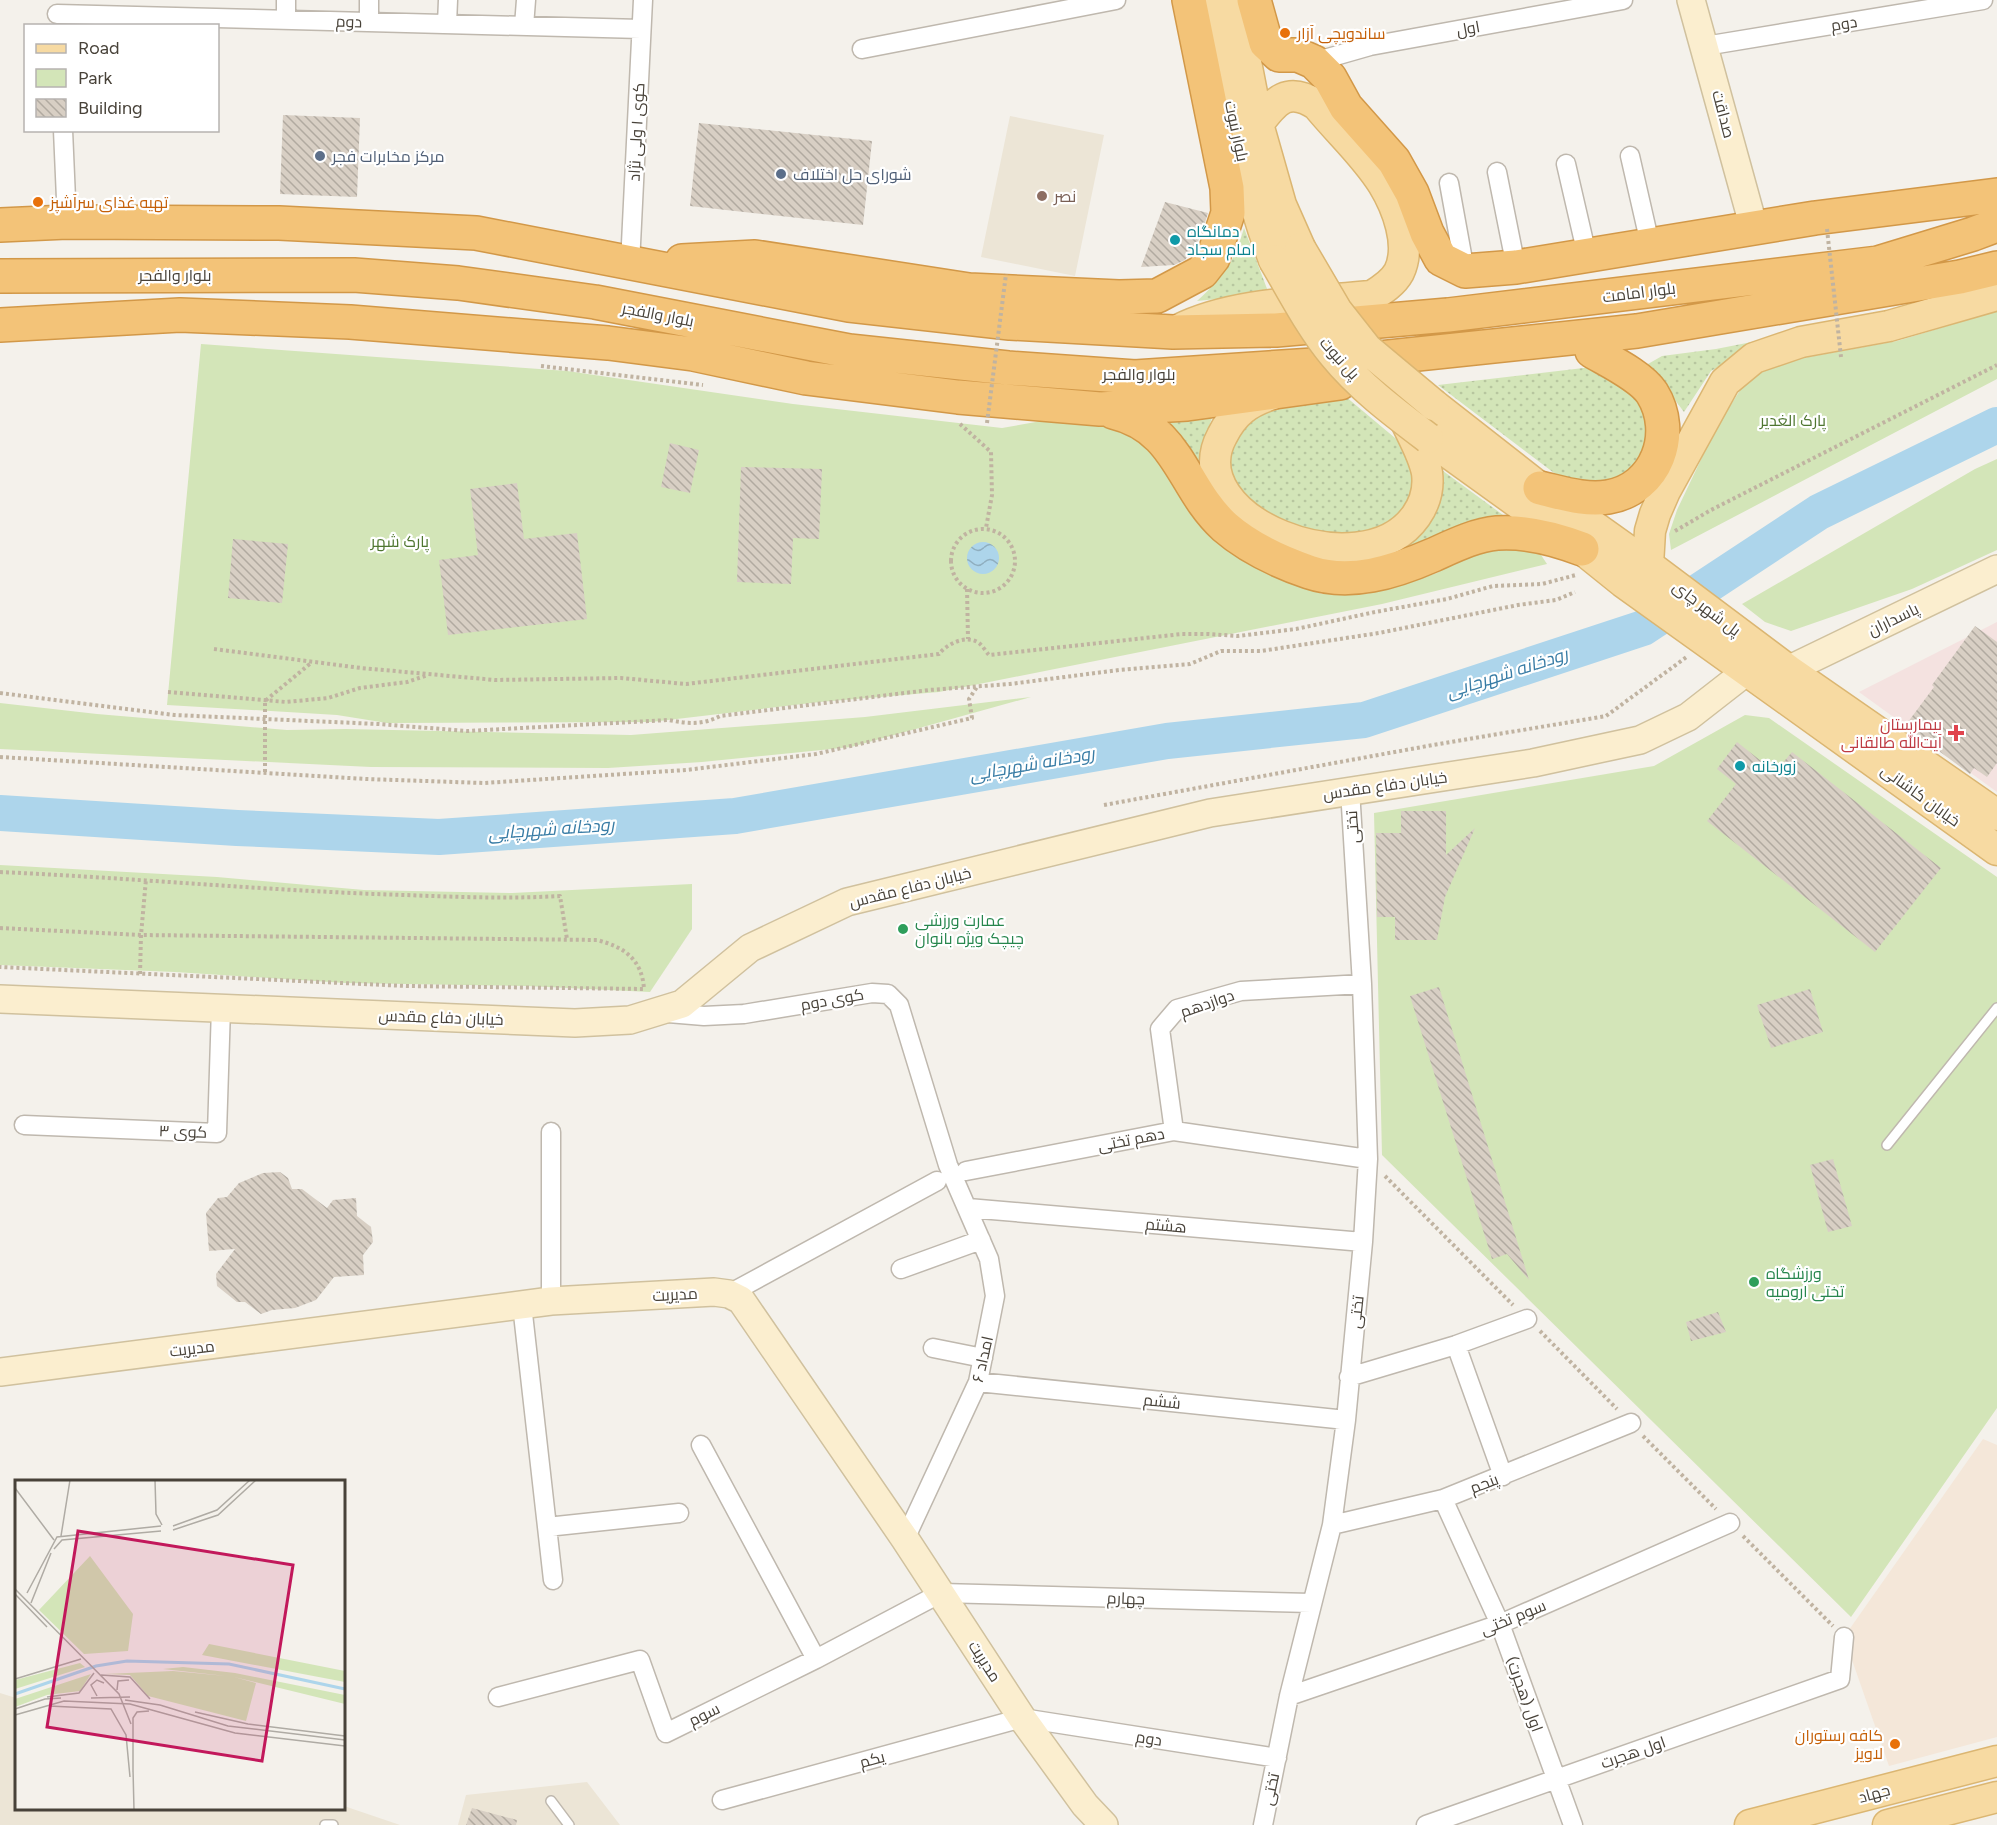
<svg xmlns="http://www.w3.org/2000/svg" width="1997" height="1825" viewBox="0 0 1997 1825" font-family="Figtree,Cairo,sans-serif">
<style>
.commercial{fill:#f4e7d9}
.education{fill:#ece5d6}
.medical{fill:#f4e2e0}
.grass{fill:url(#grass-dots)}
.green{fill:#d3e5b8}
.water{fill:url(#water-waves)}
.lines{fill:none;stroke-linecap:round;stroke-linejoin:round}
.river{stroke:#add5eb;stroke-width:36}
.building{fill:url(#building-back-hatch)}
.lane-casing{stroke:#bfb8ae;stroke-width:12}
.street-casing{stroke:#bfb8ae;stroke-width:21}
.secondary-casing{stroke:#d0c19e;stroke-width:30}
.primary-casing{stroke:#dbb672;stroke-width:33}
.highway-casing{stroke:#d29848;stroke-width:36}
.path{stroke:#c0b3a1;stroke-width:4;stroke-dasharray:3 3;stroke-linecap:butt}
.lane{stroke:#fff;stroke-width:9}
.street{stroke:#fff;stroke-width:18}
.secondary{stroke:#fbeecf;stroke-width:27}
.primary{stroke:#f7daa2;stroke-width:30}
.highway{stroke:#f3c378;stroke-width:33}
.primary-bridge-casing{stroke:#dbb672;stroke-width:33;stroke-linecap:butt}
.path-bridge{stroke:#c0b3a1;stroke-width:4;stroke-dasharray:3 3;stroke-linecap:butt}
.primary-bridge{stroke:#f7daa2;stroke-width:30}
.food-dot{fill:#e8710a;stroke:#fff;stroke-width:2}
.service-dot{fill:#5c6f8a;stroke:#fff;stroke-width:2}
.education-dot{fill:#8d6e63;stroke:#fff;stroke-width:2}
.culture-dot{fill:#0f9aa8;stroke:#fff;stroke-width:2}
.health-dot{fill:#e0444e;stroke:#fff;stroke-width:2}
.leisure-dot{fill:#2e9e5b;stroke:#fff;stroke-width:2}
.labels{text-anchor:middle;stroke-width:4.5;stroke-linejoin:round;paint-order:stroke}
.street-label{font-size:16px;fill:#484239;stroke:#fff}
.food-label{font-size:16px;fill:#c56008;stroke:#fff;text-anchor:start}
.service-label{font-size:16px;fill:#4e5e75;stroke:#fff;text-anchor:start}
.education-label{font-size:16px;fill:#785e54;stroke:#fff;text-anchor:start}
.culture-label{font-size:16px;fill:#0d838f;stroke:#fff;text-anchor:start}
.park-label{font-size:16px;fill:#4f7630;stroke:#fff}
.health-label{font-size:16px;fill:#be3a42;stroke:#fff;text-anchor:end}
.leisure-label{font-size:16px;fill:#27864d;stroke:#fff;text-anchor:start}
.water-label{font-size:18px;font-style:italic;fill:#387ca5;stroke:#fff}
.inset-river{fill:none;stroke:#add5eb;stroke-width:3}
.inset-road{fill:none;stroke:#afaba4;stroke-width:1.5}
.view{fill:#c2185b;fill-opacity:0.15;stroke:#c2185b;stroke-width:3}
.inset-edge{fill:none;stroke:#484239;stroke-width:3}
</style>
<defs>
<pattern id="grass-dots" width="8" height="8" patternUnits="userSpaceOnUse" patternTransform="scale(1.5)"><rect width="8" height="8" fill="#d3e5b8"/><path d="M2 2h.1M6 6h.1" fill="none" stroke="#b7c69f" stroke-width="1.8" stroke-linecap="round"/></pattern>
<pattern id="water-waves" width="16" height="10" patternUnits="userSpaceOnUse" patternTransform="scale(1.5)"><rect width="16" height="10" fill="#add5eb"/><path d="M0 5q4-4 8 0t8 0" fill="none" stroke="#8faebf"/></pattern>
<pattern id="building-back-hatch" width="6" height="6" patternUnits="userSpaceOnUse" patternTransform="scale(1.5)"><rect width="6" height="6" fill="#d8cfc4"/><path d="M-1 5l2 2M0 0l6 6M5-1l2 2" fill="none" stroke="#b1aaa0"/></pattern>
</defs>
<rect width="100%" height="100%" fill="#f4f1eb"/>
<path class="commercial" d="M 1983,1439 L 1997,1445 L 1997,1737 L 1889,1766 L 1844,1637 Z"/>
<path class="education" d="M 1010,116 L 1104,135 L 1075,276 L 981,257 Z
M 0,1693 L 16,1698 L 16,1808 L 344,1808 L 344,1806 L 400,1825 L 0,1825 Z
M 587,1782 L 620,1825 L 458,1825 L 466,1795 Z"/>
<path class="medical" d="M 1997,622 L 1997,792 L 1859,692 Z"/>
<path class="grass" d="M 1244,228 L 1269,294 L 1197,301 C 1224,276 1234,263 1244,228 Z
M 1767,339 L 1711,371 L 1684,412 L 1648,364 L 1662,356 L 1716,349 Z
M 1592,367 L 1642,396 L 1651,446 L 1622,484 L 1574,488 L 1438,385 Z
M 1339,391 L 1407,448 L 1416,488 L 1394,529 L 1356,540 L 1269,521 L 1230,480 L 1229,446 L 1243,418 Z
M 1143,414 L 1213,414 L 1206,437 L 1207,486 Z
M 1439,468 L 1518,526 L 1399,558 L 1435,515 L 1441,499 Z"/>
<path class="green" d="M 1997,311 L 1997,379 L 1671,550 L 1669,534 L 1677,510 L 1716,428 L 1746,381 L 1775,363 L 1897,341 Z
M 201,344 L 567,371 L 793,404 L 1002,428 L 1047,420 L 1124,429 L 1143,440 L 1253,566 L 1322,594 L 1366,594 L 1399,586 L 1437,573 L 1472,554 L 1498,548 L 1527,549 L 1541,555 L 1547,564 L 1382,604 L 939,692 L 820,702 L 651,722 L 387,723 L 337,715 L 167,705 Z
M 1997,459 L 1997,550 L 1912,589 L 1791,631 L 1765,622 L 1742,604 L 1975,469 Z
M 1031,697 L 851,747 L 702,762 L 608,768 L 371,767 L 0,749 L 0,703 L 97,714 L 287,730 L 346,729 L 631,735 L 865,717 Z
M 1745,715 L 1769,718 L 1997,877 L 1997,1408 L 1851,1617 L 1382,1155 L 1374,813 L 1654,766 Z
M 0,865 L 217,877 L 364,890 L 512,893 L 692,884 L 692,929 L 650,992 L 527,986 L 345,983 L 175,972 L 0,965 Z"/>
<path class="water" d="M967 558a16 16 0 1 1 32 0a16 16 0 1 1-32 0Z"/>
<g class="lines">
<path class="river" d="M 0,813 L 237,828 L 439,837 L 735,816 L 1167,741 L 1364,720 L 1643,628 L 1819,512 L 1997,425"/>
</g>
<path class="building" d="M 283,115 L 360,118 L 357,197 L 280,194 Z
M 699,123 L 872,141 L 863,225 L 690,206 Z
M 1165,202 L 1208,213 L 1200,238 L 1185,260 L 1174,265 L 1141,267 Z
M 670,443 L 699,450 L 690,493 L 661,487 Z
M 741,467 L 822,469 L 819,539 L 793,538 L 791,584 L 737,582 Z
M 517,483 L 524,539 L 577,533 L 587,619 L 448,635 L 439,560 L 478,555 L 470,489 Z
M 233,539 L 288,544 L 282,603 L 228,598 Z
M 1975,626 L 1997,642 L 1997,763 L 1987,777 L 1974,768 L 1970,774 L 1905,726 L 1934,687 L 1932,685 Z
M 1737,742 L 1775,772 L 1792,752 L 1941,868 L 1875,952 L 1707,821 L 1736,784 L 1717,769 Z
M 1401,811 L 1446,811 L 1446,855 L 1475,828 L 1445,897 L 1437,940 L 1395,940 L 1395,917 L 1377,917 L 1376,833 L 1401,833 Z
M 1439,987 L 1529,1280 L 1507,1254 L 1492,1259 L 1410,996 Z
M 1810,989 L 1823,1032 L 1771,1048 L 1757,1005 Z
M 1833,1159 L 1852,1226 L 1828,1232 L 1810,1165 Z
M 280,1172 L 288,1178 L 292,1189 L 302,1189 L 327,1208 L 333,1200 L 356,1198 L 357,1216 L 371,1227 L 373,1242 L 363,1255 L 364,1275 L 334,1277 L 316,1300 L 295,1308 L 272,1310 L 261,1314 L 245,1302 L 237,1302 L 217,1286 L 216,1274 L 235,1249 L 209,1251 L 206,1213 L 218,1198 L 227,1197 L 239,1183 L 263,1173 Z
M 1718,1312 L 1726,1332 L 1691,1341 L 1686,1322 Z
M 472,1808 L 517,1820 L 516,1825 L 466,1825 Z"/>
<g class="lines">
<defs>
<path id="lane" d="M 1887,1145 L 1997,1008
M 551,1801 L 569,1825
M 325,1825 L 333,1825"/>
<path id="street" d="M 57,14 L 641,29
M 286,20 L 286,0
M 369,22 L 369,0
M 447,24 L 448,0
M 524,26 L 526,0
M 1705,46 L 1983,0
M 862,49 L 1116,0
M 1314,62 L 1370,46 L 1623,0
M 63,130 L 67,222
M 1630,156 L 1650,244
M 1566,164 L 1587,255
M 1497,172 L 1516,267
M 1449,183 L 1465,271
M 630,264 L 643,0
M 668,1013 L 704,1016 L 744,1014 L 872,993 L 888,994 L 899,1005 L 948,1165 L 989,1259 L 995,1296 L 978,1382 L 905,1539
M 24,1125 L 217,1133 L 221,1008
M 1174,1131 L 1160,1029 L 1177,1009 L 1241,991 L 1362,984
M 551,1132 L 551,1301
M 966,1171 L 1174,1131 L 1368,1159
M 968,1208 L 1363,1242
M 901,1269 L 981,1240
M 729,1294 L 937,1181
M 522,1305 L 553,1580
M 1456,1345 L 1503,1476
M 933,1348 L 983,1358
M 1349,1377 L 1456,1345 L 1527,1319
M 978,1382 L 1346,1420
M 701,1445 L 816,1659
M 1443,1499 L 1500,1624 L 1573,1825
M 1332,1525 L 1443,1499 L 1631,1423
M 547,1527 L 679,1513
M 1289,1696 L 1500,1624 L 1730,1523
M 498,1697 L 640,1660 L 666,1733 L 816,1659 L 941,1593 L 1311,1603
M 722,1800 L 1022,1718 L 1277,1758
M 1263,1825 L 1289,1696 L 1332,1525 L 1346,1420 L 1363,1242 L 1368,1159 L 1362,984 L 1350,790
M 1426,1825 L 1840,1679 L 1844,1637"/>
<path id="secondary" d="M 1691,0 L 1754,228
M 1788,670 L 1997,569
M 0,999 L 575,1023 L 630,1020 L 682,1004 L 750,948 L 847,902 L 1210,813 L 1533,763 L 1640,740 L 1688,717 L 1747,671
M 0,1372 L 551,1301 L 714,1292 L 729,1294 L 741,1300 L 905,1539 L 1022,1718 L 1085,1805 L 1104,1825"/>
<path id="primary" d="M 1210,0 C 1228,88 1242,176 1274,260
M 1234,0 L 1258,124 L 1281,205 L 1300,248
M 1178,330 C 1233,302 1310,302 1372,296 C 1382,290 1393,283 1399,272 C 1412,245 1397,207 1383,184 C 1365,155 1338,131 1317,105 C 1288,86 1276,100 1258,124
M 1273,394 C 1248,402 1234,412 1222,436 C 1177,519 1362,593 1416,516 C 1425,503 1429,488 1427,473 C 1424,456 1413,437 1406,422
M 1434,405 L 1540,488 L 1648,565 L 1788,670 L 1997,815
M 1428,438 L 1582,549 L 1623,582 L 1997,850
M 1648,565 L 1650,531 L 1655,514 L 1665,491 L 1725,382 L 1754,358 L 1801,342 L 1889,326 L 1997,295
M 1750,1825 L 1997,1761
M 1888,1825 L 1997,1797"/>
<path id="highway" d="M 1254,0 L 1266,43 L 1279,55 L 1298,55 L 1314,62 L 1330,78 L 1346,107 L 1394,161 L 1412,193 L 1427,233 L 1441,259 L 1465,271 L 1516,267 L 1815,218 L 1997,195
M 0,225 L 67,222 L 279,223 L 476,233 L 849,305 L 1010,323 L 1173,332 L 1276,330 L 1448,315 L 1878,263 L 1973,234 L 1997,225
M 682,261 L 755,257 L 969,290 L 1119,297 L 1157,296 L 1202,272 L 1213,258 L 1228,213 L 1227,188 L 1189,0
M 0,276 L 354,275 L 458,283 L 595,302 L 849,351 L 1008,368 L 1135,377 L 1313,365 L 1637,331 L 1960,277 L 1997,268
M 0,325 L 180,315 L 350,322 L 608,343 L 693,354 L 806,378 L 958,397 L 1100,409 L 1187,404 L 1340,383
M 1113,412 C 1180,428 1181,487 1225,527 C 1248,547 1280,562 1309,572 C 1350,586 1394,572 1433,555 C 1453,546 1475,535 1497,533 C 1526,531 1556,539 1582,549
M 1540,488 C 1562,493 1586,501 1608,497 C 1657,489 1677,433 1652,393 C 1641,376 1609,361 1592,351"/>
</defs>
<use href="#lane" class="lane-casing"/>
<use href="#street" class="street-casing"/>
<use href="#secondary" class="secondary-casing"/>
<use href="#primary" class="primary-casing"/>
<use href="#highway" class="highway-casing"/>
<path class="path" d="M 541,366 L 703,385
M 960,424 L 991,452 L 992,495 L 986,528
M951 561a32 32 0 1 1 64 0a32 32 0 1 1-64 0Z
M 1675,531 L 1711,510 L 1997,365
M 967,589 L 968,639
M 214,649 L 361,668 L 495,680 L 621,678 L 686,684 L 939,654 C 947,644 966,634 979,643 C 983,646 986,652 989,655 L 1182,634 L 1208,634 L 1238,636 L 1296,629 L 1375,612 L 1447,599 L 1493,586 L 1542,584 L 1576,575
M 168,692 L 286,702 L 328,698 L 360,688 L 407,682 L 428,675
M 0,693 L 174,715 L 378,724 L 467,731 L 669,720 C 688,724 703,725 720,716 L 929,690 L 1010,684 L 1119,670 L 1190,664 L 1221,651 L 1261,651 L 1379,633 L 1518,605 L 1556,600 L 1575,592
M 0,757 L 366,779 L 484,783 L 686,770 L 816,754 L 972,718 L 969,699 L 977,687
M 265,772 L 265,701 L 311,663
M 1104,805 L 1433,745 L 1606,716 L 1688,656
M 0,872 C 135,878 270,891 405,895 C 457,897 508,899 560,896 L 567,939
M 0,928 L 141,935 L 597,940 C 624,947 642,959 644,989 L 406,986 L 0,967
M 140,974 L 141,935 L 146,879
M 1385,1176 L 1513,1305
M 1540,1331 L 1617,1409
M 1643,1436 L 1716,1509
M 1743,1536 L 1833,1626"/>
<use href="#lane" class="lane"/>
<use href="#street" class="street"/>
<use href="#secondary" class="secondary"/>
<use href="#primary" class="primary"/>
<use href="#highway" class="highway"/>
<defs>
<path id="primary-bridge" d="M 1300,248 L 1337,311 L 1367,349 L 1434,405
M 1274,260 C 1293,292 1310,326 1334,355 C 1360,387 1395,413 1428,438"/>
</defs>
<use href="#primary-bridge" class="primary-bridge-casing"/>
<path class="path-bridge" d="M 1827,229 L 1841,357
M 987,423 L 1006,274"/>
<use href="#primary-bridge" class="primary-bridge"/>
</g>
<g class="food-dot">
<circle cx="1285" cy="33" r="6"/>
<circle cx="38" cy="202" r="6"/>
<circle cx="1895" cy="1744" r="6"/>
</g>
<g class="service-dot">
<circle cx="320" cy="156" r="6"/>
<circle cx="781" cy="174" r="6"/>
</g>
<circle class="education-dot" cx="1042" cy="196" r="6"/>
<g class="culture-dot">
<circle cx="1175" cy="240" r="6"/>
<circle cx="1740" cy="766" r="6"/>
</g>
<path class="health-dot" d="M1953 724h6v6h6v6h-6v6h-6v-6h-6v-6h6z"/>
<g class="leisure-dot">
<circle cx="903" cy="929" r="6"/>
<circle cx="1754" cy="1282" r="6"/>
</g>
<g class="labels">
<g class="street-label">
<text transform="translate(349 21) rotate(2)" y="6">دوم</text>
<text transform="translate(1844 23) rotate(-9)" y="6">دوم</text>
<text transform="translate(1468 28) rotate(-10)" y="6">اول</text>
<text transform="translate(1724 114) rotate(75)" y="6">صداقت</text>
<text transform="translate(1237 131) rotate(78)" y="6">بلوار نبوت</text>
<text transform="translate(636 132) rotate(-87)" y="6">کوی ۱ ولی نژاد</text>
<text x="175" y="281">بلوار والفجر</text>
<text transform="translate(1639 292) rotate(-7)" y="6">بلوار امامت</text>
<text transform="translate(658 314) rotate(11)" y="6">بلوار والفجر</text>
<text transform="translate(1340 358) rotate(48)" y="6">پل نبوت</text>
<text x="1139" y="380">بلوار والفجر</text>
<text transform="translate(1707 608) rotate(37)" y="6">پل شهر چای</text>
<text transform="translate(1893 619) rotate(-26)" y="6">پاسداران</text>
<text transform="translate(1385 785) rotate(-8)" y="6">خیابان دفاع مقدس</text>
<text transform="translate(1921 795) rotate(36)" y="6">خیابان کاشانی</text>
<text transform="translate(1352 827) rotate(-94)" y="6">تختی</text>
<text transform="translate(910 887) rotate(-14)" y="6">خیابان دفاع مقدس</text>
<text transform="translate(832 999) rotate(-10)" y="6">کوی دوم</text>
<text transform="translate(1207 1003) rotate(-19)" y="6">دوازدهم</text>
<text transform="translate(441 1017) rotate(2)" y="6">خیابان دفاع مقدس</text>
<text transform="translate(183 1131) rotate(2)" y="6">کوی ۳</text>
<text transform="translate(1131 1139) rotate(-11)" y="6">دهم تختی</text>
<text transform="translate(1166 1225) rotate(5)" y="6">هشتم</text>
<text transform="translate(675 1294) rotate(-3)" y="6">مدیریت</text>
<text transform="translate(1356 1312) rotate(-84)" y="6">تختی</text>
<text transform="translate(192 1348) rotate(-7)" y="6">مدیریت</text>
<text transform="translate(982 1359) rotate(-77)" y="6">امداد ۶</text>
<text transform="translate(1162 1401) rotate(6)" y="6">ششم</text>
<text transform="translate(1484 1483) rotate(-21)" y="6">پنجم</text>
<text transform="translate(1126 1598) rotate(2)" y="6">چهارم</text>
<text transform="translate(1513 1617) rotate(-22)" y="6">سوم تختی</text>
<text transform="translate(985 1661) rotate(57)" y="6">مدیریت</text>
<text transform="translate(1525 1694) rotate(70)" y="6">اول (هجرت)</text>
<text transform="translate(704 1714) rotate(-26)" y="6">سوم</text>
<text transform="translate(1149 1738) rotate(9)" y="6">دوم</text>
<text transform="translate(1633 1752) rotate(-19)" y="6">اول هجرت</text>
<text transform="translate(872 1759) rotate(-15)" y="6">یکم</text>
<text transform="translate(1270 1789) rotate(-78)" y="6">تختی</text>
<text transform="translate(1874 1793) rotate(-15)" y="6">جهاد</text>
</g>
<g class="food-label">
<text x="1297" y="39">ساندویچی آزار</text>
<text x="50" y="208">تهیه غذای سرآشپز</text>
<text x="1883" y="1741" text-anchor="end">کافه رستوران<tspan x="1883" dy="18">لاویز</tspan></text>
</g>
<g class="service-label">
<text x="332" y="162">مرکز مخابرات فجر</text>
<text x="793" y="180">شورای حل اختلاف</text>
</g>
<g class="education-label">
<text x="1054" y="202">نصر</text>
</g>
<g class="culture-label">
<text x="1187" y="237">دمانگاه<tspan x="1187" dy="18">امام سجاد</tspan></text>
<text x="1752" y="772">زورخانه</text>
</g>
<g class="park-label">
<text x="1793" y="426">پارک الغدیر</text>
<text x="400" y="547">پارک شهر</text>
</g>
<g class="health-label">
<text x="1942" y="730">بیمارستان<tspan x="1942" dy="18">آیت‌الله طالقانی</tspan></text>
</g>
<g class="leisure-label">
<text x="915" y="926">عمارت ورزشی<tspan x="915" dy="18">چیچک ویژه بانوان</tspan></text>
<text x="1766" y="1279">ورزشگاه<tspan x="1766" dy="18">تختی ارومیه</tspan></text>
</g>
<g class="water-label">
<text transform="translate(1507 673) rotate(-18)" y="6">رودخانه شهرچایی</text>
<text transform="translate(1032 764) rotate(-10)" y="6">رودخانه شهرچایی</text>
<text transform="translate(551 829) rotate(-4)" y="6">رودخانه شهرچایی</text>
</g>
</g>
<g transform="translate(15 1480)">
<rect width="330" height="330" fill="#f4f1eb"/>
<path d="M 75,76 L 118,134 L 113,171 L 69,174 L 24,130 ZM 194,164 L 330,191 L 330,202 L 187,175 ZM 65,183 L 70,187 L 0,209 L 0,200 ZM 168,187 L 220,193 L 330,215 L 330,224 L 219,197 L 241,203 L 231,241 L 133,216 L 115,195 L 90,194 L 158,191 L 211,196 L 148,189 ZM 76,194 L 65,211 L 32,215 L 0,227 L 0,219 Z" fill="#d3e5b8"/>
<path class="inset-river" d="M 0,214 L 81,186 L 112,181 L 214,184 L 330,209"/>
<path class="inset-road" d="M 140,0 L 141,34 L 147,45M 0,8 L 39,60M 158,46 L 202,30 L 235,0M 158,50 L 203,35 L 241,0M 46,56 L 55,0M 39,69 L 47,60 L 146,51M 0,109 L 104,214 L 116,244M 12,113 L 42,57 L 146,46M 0,114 L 32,147M 16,123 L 36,73M 86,195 L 115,197 L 135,219M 0,199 L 66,179M 102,210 L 103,201 L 114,200M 82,216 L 76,205 L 82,200 L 89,203M 32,217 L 64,213 L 79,193M 76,218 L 115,217M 110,220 L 145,225 L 213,246 L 330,260M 34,226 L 96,229 L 111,255 L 115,297M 0,229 L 30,219 L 46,218M 180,232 L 233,244 L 330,256M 0,235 L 49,221 L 115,224 L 220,253 L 330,266M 118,289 L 119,330M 118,292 L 118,238 L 122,232 L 134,231"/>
<path class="view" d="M 63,51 L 278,85 L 247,281 L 32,247 Z"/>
<rect width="330" height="330" class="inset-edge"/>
</g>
<rect x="24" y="24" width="195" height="108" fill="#ffffff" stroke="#b6b3b0" stroke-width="1.5"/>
<rect x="36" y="44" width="30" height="9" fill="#f7daa2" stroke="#b6b3b0" stroke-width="1.5"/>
<text x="78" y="54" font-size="18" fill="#484239">Road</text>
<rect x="36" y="69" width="30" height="18" fill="#d3e5b8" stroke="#b6b3b0" stroke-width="1.5"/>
<text x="78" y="84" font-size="18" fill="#484239">Park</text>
<rect x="36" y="99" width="30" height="18" fill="url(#building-back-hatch)" stroke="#b6b3b0" stroke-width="1.5"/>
<text x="78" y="114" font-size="18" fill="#484239">Building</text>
</svg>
